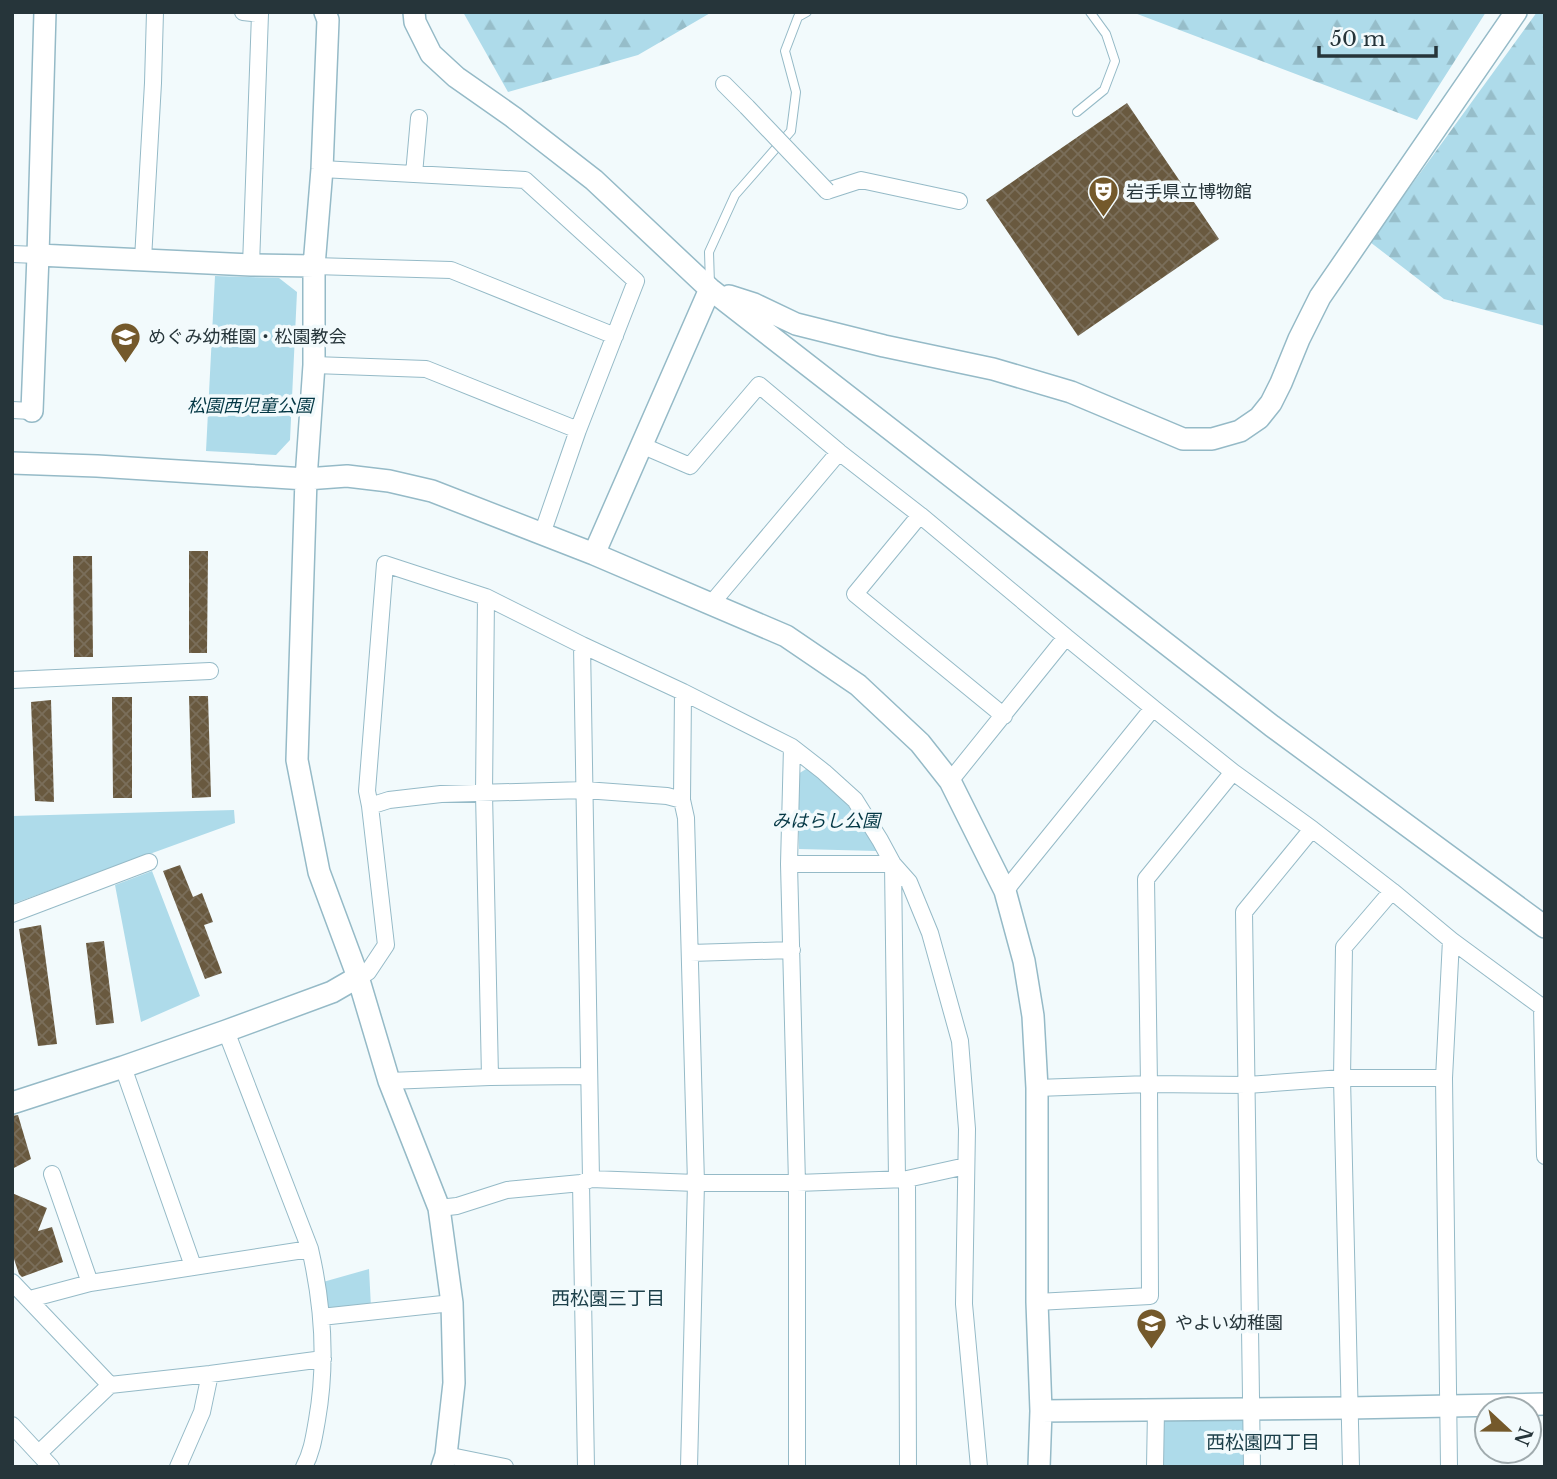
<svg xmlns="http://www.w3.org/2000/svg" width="1557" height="1479" viewBox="0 0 1557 1479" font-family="'Libre Baskerville','Noto Sans JP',serif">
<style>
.forest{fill:url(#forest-firs)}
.park{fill:#aedbea}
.building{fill:url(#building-cross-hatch)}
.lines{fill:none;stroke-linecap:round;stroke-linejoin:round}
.lane-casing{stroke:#95bac7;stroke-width:10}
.street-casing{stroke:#95bac7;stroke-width:18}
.secondary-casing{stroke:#95bac7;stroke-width:24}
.lane{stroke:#fff;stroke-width:8}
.street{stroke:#fff;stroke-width:16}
.secondary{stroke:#fff;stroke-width:21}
.street-bridge-casing{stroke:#95bac7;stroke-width:18;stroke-linecap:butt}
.street-bridge{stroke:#fff;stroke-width:16}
.labels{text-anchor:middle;stroke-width:7;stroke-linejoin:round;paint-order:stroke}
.poi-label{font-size:18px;fill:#26353a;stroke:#f2fafc;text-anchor:start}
.park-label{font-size:18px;font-style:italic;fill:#033744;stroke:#f2fafc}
.neighbourhood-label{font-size:19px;fill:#1d404a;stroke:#f2fafc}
</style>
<defs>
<pattern id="forest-firs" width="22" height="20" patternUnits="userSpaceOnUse" patternTransform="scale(1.75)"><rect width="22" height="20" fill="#aedbea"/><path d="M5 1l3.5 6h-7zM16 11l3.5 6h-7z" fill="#96bdc9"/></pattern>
<pattern id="building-cross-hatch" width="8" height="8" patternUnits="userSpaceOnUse" patternTransform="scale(1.75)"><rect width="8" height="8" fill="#69593f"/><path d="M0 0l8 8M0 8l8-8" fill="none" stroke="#7a6e5a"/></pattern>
</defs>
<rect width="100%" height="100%" fill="#f2fafc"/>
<path class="forest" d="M 463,12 L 712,12 L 638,55 L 508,92 Z
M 1132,12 L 1486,12 L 1417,120 Z
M 1537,12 L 1545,12 L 1545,326 L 1444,299 L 1370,242 Z"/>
<path class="park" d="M 215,276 L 279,278 L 297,292 L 290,440 L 276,455 L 206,451 Z
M 811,766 L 846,802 L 877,851 L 799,849 L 798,774 Z
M 234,810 L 235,823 L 12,904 L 12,816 Z
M 152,871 L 200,996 L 141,1022 L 115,885 Z
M 369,1269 L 371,1307 L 327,1312 L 323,1282 Z
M 1161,1420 L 1245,1420 L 1244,1467 L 1162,1467 Z"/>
<path class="building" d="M 1127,103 L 1219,239 L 1078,336 L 986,200 Z
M 189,551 L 208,551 L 207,653 L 189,653 Z
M 73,556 L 92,556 L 93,657 L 74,657 Z
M 189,696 L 208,696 L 211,797 L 192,798 Z
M 112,697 L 132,697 L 132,798 L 113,798 Z
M 51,700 L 54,802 L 35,801 L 31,702 Z
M 180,865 L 193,897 L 202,893 L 213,922 L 204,925 L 222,973 L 205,979 L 163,871 Z
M 41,925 L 57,1044 L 38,1046 L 19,929 Z
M 104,941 L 114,1023 L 96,1025 L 86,943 Z
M 18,1115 L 31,1159 L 12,1169 L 12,1116 Z
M 12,1193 L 47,1208 L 38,1231 L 52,1227 L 63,1262 L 22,1277 L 19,1274 L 12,1253 Z"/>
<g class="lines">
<defs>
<path id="lane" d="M 1077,112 L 1104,90 L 1115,61 L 1106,34 L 1090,12
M 710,284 L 709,252 L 735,195 L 791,131 L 796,92 L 785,51 L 798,17 L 807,12"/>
<path id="street" d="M 243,12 L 260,14 L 251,265
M 724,84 L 747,107
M 414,174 L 419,118
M 827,191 L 861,180 L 959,201
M 12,254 L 38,255
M 143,259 L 153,83 L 155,12
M 314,266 L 451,270 L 615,336
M 314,365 L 426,369 L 578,430 L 636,281 L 525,180 L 322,169
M 12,410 L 32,411
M 641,445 L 690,466 L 759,385 L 839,452 L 711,604
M 839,452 L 920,515
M 542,534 L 578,430
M 486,597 L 582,645
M 1066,637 L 1153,708
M 12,680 L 210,671
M 683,692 L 792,747 L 824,772 L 855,800 L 880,840 L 893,864 L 909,882 L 930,933 L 960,1041 L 967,1129 L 964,1304 L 979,1467
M 792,747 L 789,864 L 797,1183 L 797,1467
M 1233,772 L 1312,829
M 950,781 L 1066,637 L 920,515 L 855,594 L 1004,716
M 370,806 L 367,791 L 385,564 L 486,597 L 484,793 L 490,1077 L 589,1076
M 789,864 L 893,864 L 897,1179
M 1005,891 L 1153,708 L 1233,772 L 1146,879 L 1149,1084 L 1150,1296 L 1037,1302
M 1392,891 L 1451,940
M 12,914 L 149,862
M 690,953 L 792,950
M 358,977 L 368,972 L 386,945 L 370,806 L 389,800 L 441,794 L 585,790 L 667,796 L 682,800 L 686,818 L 696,1183 L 689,1467
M 226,1031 L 310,1249 C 323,1305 327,1363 317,1420 C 314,1437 312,1452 304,1467
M 123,1067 L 193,1266
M 389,1081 L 490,1077
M 1037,1088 L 1149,1084 L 1247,1085 L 1342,1078 L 1444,1078
M 52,1174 L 90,1283
M 591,1179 L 582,645 L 683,692 L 682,800
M 907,1179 L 966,1166
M 581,1183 L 586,1467
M 439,1208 L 457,1206 L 507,1190 L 581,1183 L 591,1179 L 696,1183 L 797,1183 L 907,1179 L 908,1467
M 12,1282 L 110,1385
M 30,1299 L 90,1283 L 310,1249
M 321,1317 L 452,1303
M 12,1425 L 51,1467
M 40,1452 L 110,1385 L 210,1374 L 323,1359
M 446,1455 L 505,1467
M 178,1467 L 202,1412 L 210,1374
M 1155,1467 L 1156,1410
M 1252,1467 L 1244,912 L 1312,829 L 1392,891 L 1344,947 L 1342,1078 L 1351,1467
M 1449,1467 L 1444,1078 L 1451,940 L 1542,1007 L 1545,1156"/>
<path id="secondary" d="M 325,12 L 328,20 L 322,169 L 314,266 L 314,365 L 306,479 L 297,760 L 319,872 L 358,977 L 389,1081 L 439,1208 L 452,1303 L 454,1383 L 446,1455 L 442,1467
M 414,12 L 415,22 L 431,54 L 456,77 L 513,117 L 594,180 L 710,289 L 1272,726 L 1545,927
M 38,255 L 251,265 L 314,266
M 729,296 L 754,304 L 796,324 L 884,346 L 993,369 L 1071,392 L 1183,439 L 1212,439 L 1240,431 L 1259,418 L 1271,403 L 1281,383 L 1299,339 L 1320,297 L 1516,12
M 32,411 L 38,255 L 45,12
M 12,463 L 97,466 L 306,479 L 347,476 L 389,481 L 432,491 L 594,554 L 786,636 L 858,685 L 920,743 L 950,781 L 1005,891 L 1024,961 L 1033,1016 L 1037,1088 L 1037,1302 L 1041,1411 L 1039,1467
M 594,554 L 710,289
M 12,1103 L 123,1067 L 226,1031 L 332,992 L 358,977
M 1041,1411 L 1349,1408 L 1545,1404"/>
</defs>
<use href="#lane" class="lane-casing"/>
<use href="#street" class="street-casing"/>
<use href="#secondary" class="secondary-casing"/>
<use href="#lane" class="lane"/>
<use href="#street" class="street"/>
<use href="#secondary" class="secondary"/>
<defs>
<path id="street-bridge" d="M 747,107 L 827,191"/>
</defs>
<use href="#street-bridge" class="street-bridge-casing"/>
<use href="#street-bridge" class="street-bridge"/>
</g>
<defs>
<symbol id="theatre-pin" viewBox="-11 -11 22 30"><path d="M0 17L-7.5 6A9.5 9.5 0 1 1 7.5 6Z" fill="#74592b" stroke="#f2fafc"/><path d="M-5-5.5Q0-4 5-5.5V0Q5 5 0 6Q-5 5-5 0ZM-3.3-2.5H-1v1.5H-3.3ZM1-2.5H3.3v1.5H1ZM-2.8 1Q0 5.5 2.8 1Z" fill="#fff"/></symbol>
<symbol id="school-pin" viewBox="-11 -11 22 30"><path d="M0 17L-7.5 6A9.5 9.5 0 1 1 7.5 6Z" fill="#74592b" stroke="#f2fafc"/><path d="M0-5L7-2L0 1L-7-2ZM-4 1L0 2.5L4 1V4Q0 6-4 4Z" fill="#fff"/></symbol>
</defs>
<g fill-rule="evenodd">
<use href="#theatre-pin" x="1086" y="174" width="35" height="47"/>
<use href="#school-pin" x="108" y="320" width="35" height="47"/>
<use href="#school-pin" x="1134" y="1306" width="35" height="47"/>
</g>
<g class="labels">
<g class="poi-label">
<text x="1126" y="198">岩手県立博物館</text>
<text x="148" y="343">めぐみ幼稚園・松園教会</text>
<text x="1175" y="1329">やよい幼稚園</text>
</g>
<g class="park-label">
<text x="250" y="412">松園西児童公園</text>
<text x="826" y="827">みはらし公園</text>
</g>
<g class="neighbourhood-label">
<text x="608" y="1305">西松園三丁目</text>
<text x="1263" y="1449">西松園四丁目</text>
</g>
</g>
<rect width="1557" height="1479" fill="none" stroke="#26353a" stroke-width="28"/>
<g transform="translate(1508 1430) rotate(112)"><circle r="33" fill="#f2fafc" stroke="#a0abae" stroke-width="2"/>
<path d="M0-5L12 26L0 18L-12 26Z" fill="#74592b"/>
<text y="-10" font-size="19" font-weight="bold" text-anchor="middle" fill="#26353a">N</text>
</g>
<path d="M1319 46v10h117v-10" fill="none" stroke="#26353a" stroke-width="3.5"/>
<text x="1330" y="46" font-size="21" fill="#26353a" stroke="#f2fafc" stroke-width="5" paint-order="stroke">50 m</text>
</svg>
